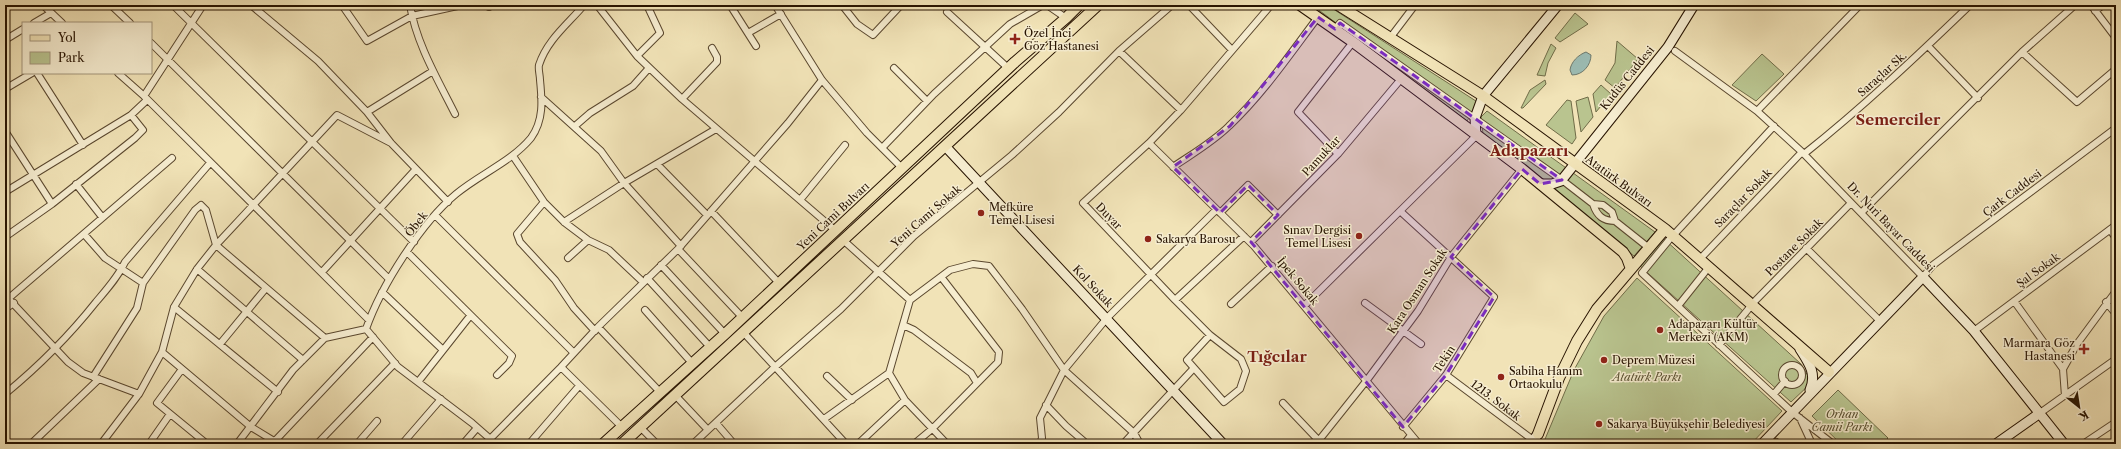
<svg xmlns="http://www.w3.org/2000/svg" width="2121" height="449" viewBox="0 0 2121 449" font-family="'Libre Caslon Text',serif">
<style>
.green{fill:#b9c48f;stroke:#706c48}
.water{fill:#9cbdb5;stroke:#6d796d}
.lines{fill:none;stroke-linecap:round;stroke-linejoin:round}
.street-casing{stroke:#5a472e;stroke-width:8}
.secondary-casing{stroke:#271300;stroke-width:11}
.primary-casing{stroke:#271300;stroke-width:12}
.street{stroke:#f6edd0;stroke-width:6}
.secondary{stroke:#f6edd0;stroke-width:9}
.primary{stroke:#f1e3b7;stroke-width:10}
.marked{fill:#7b2cbf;fill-opacity:0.2;stroke:#7b2cbf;stroke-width:3;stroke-dasharray:8 5;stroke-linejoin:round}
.poi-dot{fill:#8f2418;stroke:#f6edd0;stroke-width:1.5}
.labels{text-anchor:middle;stroke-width:3;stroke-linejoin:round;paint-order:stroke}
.poi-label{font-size:11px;fill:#271300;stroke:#f6edd0;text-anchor:start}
.street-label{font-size:11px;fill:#271300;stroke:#f6edd0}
.park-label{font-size:11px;font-style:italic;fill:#5a5132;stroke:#f6edd0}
.district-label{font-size:15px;font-weight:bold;fill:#7a1f14;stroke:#f6edd0}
</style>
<rect width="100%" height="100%" fill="#f1e3b7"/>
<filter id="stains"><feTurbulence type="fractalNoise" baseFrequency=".005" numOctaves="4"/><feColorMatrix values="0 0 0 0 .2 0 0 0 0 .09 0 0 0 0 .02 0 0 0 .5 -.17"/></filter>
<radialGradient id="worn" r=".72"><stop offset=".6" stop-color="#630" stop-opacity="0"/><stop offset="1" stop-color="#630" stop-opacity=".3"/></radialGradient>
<path class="green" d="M 1312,5 L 1327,5 L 1479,103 L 1467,121 Z
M 1575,13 L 1588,24 L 1560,42 L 1555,38 Z
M 1617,41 L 1638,59 L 1615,88 L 1605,80 L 1615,63 Z
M 1551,44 L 1556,48 L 1548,63 L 1545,76 L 1537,75 Z
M 1762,54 L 1784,74 L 1756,101 L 1732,85 Z
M 1545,80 L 1546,84 L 1523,108 L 1521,108 L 1530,90 Z
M 1601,85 L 1611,94 L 1596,112 L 1593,94 Z
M 1588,97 L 1593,117 L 1581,132 L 1576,101 Z
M 1567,100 L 1571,101 L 1576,138 L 1572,144 L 1546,125 Z
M 1487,111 L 1655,232 L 1634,256 L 1483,134 L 1481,117 Z
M 1663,238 L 1801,364 L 1808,376 L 1809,385 L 1791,402 L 1640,266 Z
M 1637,278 L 1782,411 L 1751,444 L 1543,444 L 1574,370 L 1604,316 Z
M 1838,390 L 1888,438 L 1882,444 L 1841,444 L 1812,416 Z"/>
<path class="water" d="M 1586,52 L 1591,55 C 1591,65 1583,75 1572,75 L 1570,70 C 1571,62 1578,55 1586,52 Z"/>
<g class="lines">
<defs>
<path id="street" d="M 43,5 L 62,23
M 111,5 L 130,23
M 173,5 L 414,242
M 251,5 L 318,61 L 367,112 L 391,143 L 448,202
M 342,5 L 367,41 L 412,16 L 462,5
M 410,5 C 416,43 438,80 455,114
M 489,5 L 489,7
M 597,5 L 637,56 L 682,99 L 836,231
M 730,5 L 756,46
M 775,5 L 822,80 L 867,133 L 902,168
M 842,5 L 857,24 L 873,35 L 901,5
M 1047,5 L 1066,18
M 1189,5 L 1232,50
M 2091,5 L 2116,38
M 2095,11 L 2103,5
M 947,12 L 1008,68
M 34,23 L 51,13
M 1335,29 L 1340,23 L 1562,180 L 1593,204 L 1603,205 L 1612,212 L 1615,221 L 1649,248
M 748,33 L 781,14
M 1390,38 L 1415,5
M 5,40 L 23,29
M 151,43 L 389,279
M 1928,46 L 1978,98
M 1119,51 L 1181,110 L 1149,143 L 1083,203 L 1175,300 L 1210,335 L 1241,359 L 1246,371 L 1240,389 L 1224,402 L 1187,360 L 1210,335
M 1675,51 L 1757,111 L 1802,152 L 1923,277 L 1933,265 L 2116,128
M 2022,52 L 2077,102 L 2116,69
M 637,56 L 660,33 L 647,5
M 894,68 L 927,101
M 37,73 L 83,145
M 118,73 L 144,96 L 369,320
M 5,89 L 32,73
M 144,96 L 203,5
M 541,97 L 601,151 L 624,183 L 681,246
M 682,99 L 717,62 L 717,57 L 712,48
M 1181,110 L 1271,5
M 1757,111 L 1860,5
M 367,112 L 433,71
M 575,126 L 590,113 L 633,86 L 649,68
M 1774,126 L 1669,240 L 1642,273 L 1792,412 L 1833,444
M 5,131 L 52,204
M 1149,143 L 1254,246 L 1419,444
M 882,148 L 934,94 L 1010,24 L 1043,5
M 1338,154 L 1298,112 L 1353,42
M 1804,154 C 1862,108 1917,56 1970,5
M 513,156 L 544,202 L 564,222 L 588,240 L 609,250 L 643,282
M 657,164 L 707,215
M 1173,167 C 1192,154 1213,142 1229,126 C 1263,94 1290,54 1318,17
M 76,184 L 102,217
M 5,192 L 131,115 L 147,100
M 800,200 L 845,145
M 544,202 L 517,234 L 520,242 L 555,280 L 574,308 L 595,331
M 1593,204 C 1597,216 1603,221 1615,221
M 711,211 L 779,283
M 1400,211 L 1476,136
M 1220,213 L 1248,185 L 1278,215
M 1861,213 L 2022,52 L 2075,5
M 435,215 L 574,353
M 564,222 L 624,183 L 716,129
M 2110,230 L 2116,238
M 84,234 L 105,258 L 143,283
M 5,237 L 52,204 L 135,138 L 143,130 L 131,115
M 843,240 L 910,300 L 889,373 L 905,400 L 947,444
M 1251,242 L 1338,154 L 1401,79
M 1806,248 L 1879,320
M 678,249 L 742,317
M 407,252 L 512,356 L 509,363 L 497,375
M 568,258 L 588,240
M 1700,259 L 1802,152
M 661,265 L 725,334
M 197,269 L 303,360
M 322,272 L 416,169
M 647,278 L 710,347
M 382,292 L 443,350
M 5,295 L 68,362 L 83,373 L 139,394
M 9,298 L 172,158
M 910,300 L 950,270 L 973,264 L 989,266 L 1022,309 L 1064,370 L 1134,433 L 1140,444
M 1175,300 L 1244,236
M 2014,301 L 2063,369
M 2106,302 L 2116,314
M 1365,303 L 1421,344
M 1231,304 L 1272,266
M 1305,305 L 1400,211 L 1494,297 L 1446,375 L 1403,427
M 1678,306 L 1709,267
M 174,307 L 278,392
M 5,309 L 14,303
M 645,310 L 692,363
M 903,325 L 914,330 L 971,373 L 977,383
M 598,327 L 660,392
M 366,329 C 381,286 421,223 456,194 C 480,174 511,162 531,138 C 544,120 542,100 540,80 C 540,75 538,69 539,65 C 547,40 568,24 584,5
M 366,329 L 398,367 L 472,423 L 496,444
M 1974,331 L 2116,225
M 743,332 L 846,444
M 220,344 L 266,288
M 1719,345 L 1755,301 L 1851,203
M 162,352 L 251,427 L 274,441
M1782 375a10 10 0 1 1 20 0a10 10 0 1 1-20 0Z
M 182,369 L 157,403 L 207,444
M 2063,369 L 2077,344 L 2116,291
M 2063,369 L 2065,396
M 1446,375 L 1533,440
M 827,376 L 852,400
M 93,377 L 137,308 L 143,283 L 195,210 L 201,205 L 206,210 L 216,245 L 325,338
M 418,382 L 470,316
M 5,394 C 39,366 69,336 96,302 C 107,289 118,277 125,262 L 210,163
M 1774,394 L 1785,381
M 675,395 L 708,430
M 1283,403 L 1322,444
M 1046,405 L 1066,426 L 1087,444
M 2040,413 L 2116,359
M 1800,418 L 1812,444
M 824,419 L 889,373
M 716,423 L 734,444
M 622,427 L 561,367 L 598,327 L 678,249 L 788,123 L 822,80
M 640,427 L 657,444
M 490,439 L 561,367
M 1776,442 L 1777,444
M 31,444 L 99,379
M 101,444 L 139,394 L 162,352 L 174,307 L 197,269 L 216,245 L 337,115 L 391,143
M 149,444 L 170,414
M 237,444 L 293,370 L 325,338 L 366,329
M 272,444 L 373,337
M 317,444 L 395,363
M 357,444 L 377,421
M 402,444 L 441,399
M 463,444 L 477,428
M 529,444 L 579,386
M 693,444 L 776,366 L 841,309 L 914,236 L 1012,155 L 1059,112 L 1119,51 L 1172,5
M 858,444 L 905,400
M 914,444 L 932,429 L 998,362 L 999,352 L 942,278
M 1040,444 L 1042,438 L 1040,418 L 1064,370 L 1107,318 L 1216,210
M 1123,444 L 1194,368
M 1316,444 L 1367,380 L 1418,311 L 1451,257 L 1522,169
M 1404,444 L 1411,435
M 2083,444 L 2116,422"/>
<path id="secondary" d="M 1476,136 L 1475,118 L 1483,96 L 1558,5
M 945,146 L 1223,444
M 1540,184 L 1552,184 L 1561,181 L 1668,47 L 1694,5
M 1800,349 C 1809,363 1817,374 1810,390
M 1530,444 L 1538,434
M 1762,444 L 1923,277 L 1974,331 L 2064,444
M 1996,444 L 2040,413"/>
<path id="primary" d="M 1300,5 L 1353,42 L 1522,169 L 1623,252 L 1627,258 L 1631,269
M 1338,5 L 1483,96 L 1665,229 L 1829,372
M 1538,434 L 1559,378 L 1577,341 L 1597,309 L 1665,229
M 603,444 L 725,334 L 1015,62 L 1066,18 L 1079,5
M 622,444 L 1098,5"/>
</defs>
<use href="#street" class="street-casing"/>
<use href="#secondary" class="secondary-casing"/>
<use href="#primary" class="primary-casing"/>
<use href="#street" class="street"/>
<use href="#secondary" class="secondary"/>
<use href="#primary" class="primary"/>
</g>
<path class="marked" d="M 1318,17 L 1335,29 L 1340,23 L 1562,180 L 1540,184 L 1522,169 L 1451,257 L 1494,297 L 1446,375 L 1403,427 L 1251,242 L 1278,215 L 1248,185 L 1220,213 L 1173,167 L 1230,126 Z"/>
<g class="poi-dot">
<path d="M1013 33h4v4h4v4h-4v4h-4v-4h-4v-4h4z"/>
<circle cx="981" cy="213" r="4"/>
<circle cx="1359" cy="236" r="4"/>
<circle cx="1148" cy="239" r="4"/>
<circle cx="1660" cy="330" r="4"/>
<path d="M2082 343h4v4h4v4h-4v4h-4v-4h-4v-4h4z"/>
<circle cx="1604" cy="360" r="4"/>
<circle cx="1501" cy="377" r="4"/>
<circle cx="1599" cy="424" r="4"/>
</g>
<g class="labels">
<g class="poi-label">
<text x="1024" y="37">Özel İnci<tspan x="1024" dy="13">Göz Hastanesi</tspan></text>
<text x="989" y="211">Mefküre<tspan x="989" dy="13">Temel Lisesi</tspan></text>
<text x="1351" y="234" text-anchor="end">Sınav Dergisi<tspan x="1351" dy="13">Temel Lisesi</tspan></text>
<text x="1156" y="243">Sakarya Barosu</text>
<text x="1668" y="328">Adapazarı Kültür<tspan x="1668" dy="13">Merkezi (AKM)</tspan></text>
<text x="2075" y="347" text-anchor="end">Marmara Göz<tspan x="2075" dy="13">Hastanesi</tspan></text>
<text x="1612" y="364">Deprem Müzesi</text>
<text x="1509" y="375">Sabiha Hanım<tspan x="1509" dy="13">Ortaokulu</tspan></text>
<text x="1607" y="428">Sakarya Büyükşehir Belediyesi</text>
</g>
<g class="street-label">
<text transform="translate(1882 74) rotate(-42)" y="4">Saraçlar Sk.</text>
<text transform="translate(1627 78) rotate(-51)" y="4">Kudüs Caddesi</text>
<text transform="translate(1321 156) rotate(-47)" y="4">Pamuklar</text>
<text transform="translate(1619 181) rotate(36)" y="4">Atatürk Bulvarı</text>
<text transform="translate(2012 193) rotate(-37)" y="4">Çark Caddesi</text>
<text transform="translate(1743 198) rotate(-46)" y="4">Saraçlar Sokak</text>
<text transform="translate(833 216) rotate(-43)" y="4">Yeni Cami Bulvarı</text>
<text transform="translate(926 216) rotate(-41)" y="4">Yeni Cami Sokak</text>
<text transform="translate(1109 216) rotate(46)" y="4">Duyar</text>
<text transform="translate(416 224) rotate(-52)" y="4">Öbek</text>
<text transform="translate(1891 227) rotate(46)" y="4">Dr. Nuri Bayar Caddesi</text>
<text transform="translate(1794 247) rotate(-45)" y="4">Postane Sokak</text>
<text transform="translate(2038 270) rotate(-36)" y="4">Şal Sokak</text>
<text transform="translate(1298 281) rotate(50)" y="4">İpek Sokak</text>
<text transform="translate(1093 286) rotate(47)" y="4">Kol Sokak</text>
<text transform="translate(1417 291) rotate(-57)" y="4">Kara Osman Sokak</text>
<text transform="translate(1444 359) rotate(-57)" y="4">Tekin</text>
<text transform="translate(1496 400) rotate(37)" y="4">1213. Sokak</text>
</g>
<g class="park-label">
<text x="1647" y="381">Atatürk Parkı</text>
<text x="1842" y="418">Orhan<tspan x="1842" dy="13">Camii Parkı</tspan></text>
</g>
<g class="district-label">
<text x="1898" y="125">Semerciler</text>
<text x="1529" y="156">Adapazarı</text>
<text x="1277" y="362">Tığcılar</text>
</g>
</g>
<rect width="2121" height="449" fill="none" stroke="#f1e3b7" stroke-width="20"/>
<rect x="6" y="6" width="2109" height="437" fill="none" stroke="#271300" stroke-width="2"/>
<rect x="10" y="10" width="2101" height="429" fill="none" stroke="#271300"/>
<rect x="22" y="22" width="130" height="52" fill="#f6edd0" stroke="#a3967d"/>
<rect x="30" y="35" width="20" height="6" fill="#f1e3b7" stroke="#a3967d"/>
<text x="58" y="42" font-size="12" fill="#271300">Yol</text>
<rect x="30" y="52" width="20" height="12" fill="#b9c48f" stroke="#a3967d"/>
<text x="58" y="62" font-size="12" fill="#271300">Park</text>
<g transform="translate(2079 407) rotate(150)" stroke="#f6edd0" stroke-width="3" paint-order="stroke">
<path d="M0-3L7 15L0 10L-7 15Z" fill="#271300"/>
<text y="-6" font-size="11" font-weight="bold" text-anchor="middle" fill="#271300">K</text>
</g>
<rect width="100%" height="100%" filter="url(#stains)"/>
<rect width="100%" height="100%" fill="url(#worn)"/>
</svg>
